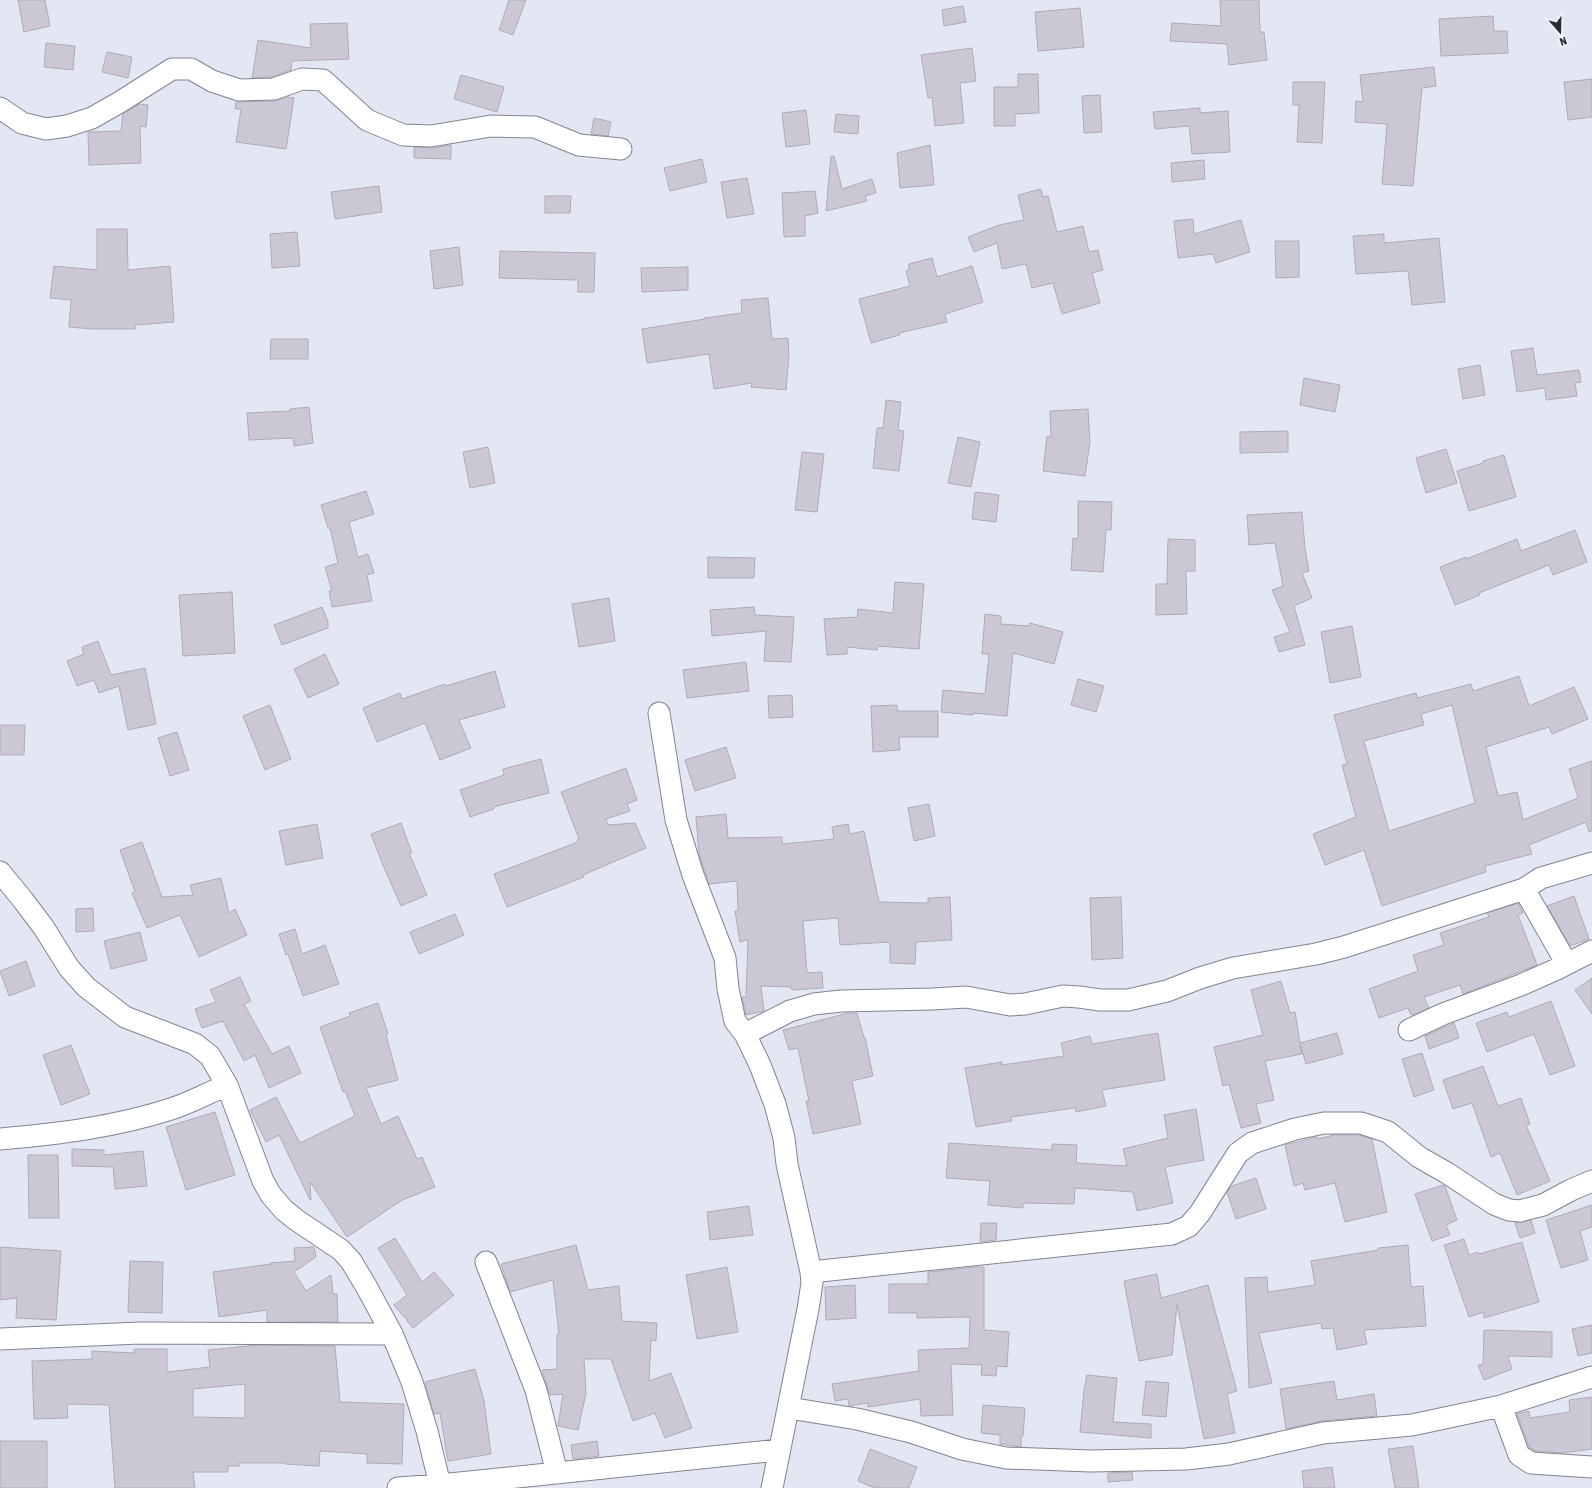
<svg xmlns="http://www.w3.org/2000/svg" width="1592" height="1488" viewBox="0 0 1592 1488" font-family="'Asap Condensed',sans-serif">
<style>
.building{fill:#cbc7d4;stroke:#afabb8;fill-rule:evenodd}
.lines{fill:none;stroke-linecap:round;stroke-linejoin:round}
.minor-casing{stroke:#808590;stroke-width:23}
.minor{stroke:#fff;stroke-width:21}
</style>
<rect width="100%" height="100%" fill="#e3e7f4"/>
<path class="building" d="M 18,0 L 45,0 L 50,26 L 24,32 Z
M 509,0 L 526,0 L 513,35 L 499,30 Z
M 1220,0 L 1259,0 L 1260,32 L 1264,32 L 1267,60 L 1229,65 L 1227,44 L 1170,41 L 1172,23 L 1221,26 Z
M 963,6 L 966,22 L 944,26 L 942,10 Z
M 1080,8 L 1084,47 L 1038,51 L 1035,12 Z
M 1493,16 L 1494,31 L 1507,31 L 1508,53 L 1441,56 L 1439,19 Z
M 347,23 L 349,59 L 292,61 L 291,70 L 272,77 L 252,78 L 258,40 L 311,48 L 310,24 Z
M 46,43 L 75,46 L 73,70 L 44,67 Z
M 972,48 L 976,81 L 960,83 L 964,123 L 935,126 L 932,97 L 928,98 L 921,55 Z
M 107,52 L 132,57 L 128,78 L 102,72 Z
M 1434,67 L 1436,86 L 1422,88 L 1413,186 L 1382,184 L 1387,124 L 1355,122 L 1356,101 L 1363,102 L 1360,75 Z
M 1018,74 L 1038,74 L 1039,113 L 1015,114 L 1015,126 L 994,126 L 994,87 L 1018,87 Z
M 461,75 L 504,87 L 497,112 L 454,99 Z
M 1592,79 L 1592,117 L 1568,120 L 1564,82 Z
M 1293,82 L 1325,82 L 1322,143 L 1297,142 L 1299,105 L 1293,105 Z
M 1100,95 L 1102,132 L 1084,133 L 1082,96 Z
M 288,97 L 294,98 L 286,149 L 236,142 L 241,109 L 235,109 L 236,102 L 274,101 Z
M 139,104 L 148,105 L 146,127 L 140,126 L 141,163 L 89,165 L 88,132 L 121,131 L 123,114 Z
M 1200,108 L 1200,113 L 1228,111 L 1230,152 L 1192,154 L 1189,126 L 1155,129 L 1153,112 Z
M 806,110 L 810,144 L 786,147 L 782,113 Z
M 836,114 L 859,116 L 858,134 L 834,132 Z
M 594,118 L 611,122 L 608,136 L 591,134 Z
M 451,145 L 451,159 L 414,158 L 414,147 L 433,148 Z
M 930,145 L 934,185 L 900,188 L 897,153 Z
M 831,156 L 834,156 L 842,189 L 872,179 L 876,193 L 865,196 L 867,201 L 826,211 Z
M 702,159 L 707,182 L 670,191 L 664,168 Z
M 1204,160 L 1205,179 L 1172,182 L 1171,163 Z
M 747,178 L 754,214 L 727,218 L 721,182 Z
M 379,186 L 382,212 L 335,219 L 331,192 Z
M 1041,189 L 1043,197 L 1048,196 L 1057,232 L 1083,226 L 1089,252 L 1098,250 L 1103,270 L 1092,273 L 1100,303 L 1062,314 L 1053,283 L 1032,288 L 1026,264 L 1002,269 L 997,243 L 974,252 L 968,237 L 999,225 L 1024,220 L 1018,195 Z
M 815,191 L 818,213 L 805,216 L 805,236 L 784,237 L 782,193 Z
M 545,196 L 571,196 L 570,213 L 545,213 Z
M 1193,219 L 1194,234 L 1241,220 L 1250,252 L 1216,263 L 1213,254 L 1178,258 L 1174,221 Z
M 97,229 L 127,229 L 128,270 L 170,266 L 174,322 L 135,325 L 135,329 L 93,329 L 69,327 L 71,300 L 50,298 L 54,266 L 97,270 Z
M 297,232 L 300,266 L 272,268 L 270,234 Z
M 1384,234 L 1384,243 L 1439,238 L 1445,302 L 1412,305 L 1408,271 L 1356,274 L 1353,236 Z
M 1275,241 L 1299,241 L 1299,277 L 1276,278 Z
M 459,247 L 463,285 L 434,289 L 430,251 Z
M 500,251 L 595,253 L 594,292 L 578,292 L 578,280 L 499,278 Z
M 932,258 L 937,277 L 972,266 L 983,302 L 945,314 L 947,322 L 899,333 L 900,335 L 871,343 L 859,299 L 910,286 L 906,271 L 909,270 L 909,264 Z
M 688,267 L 688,290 L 642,292 L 641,268 Z
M 768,298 L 772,339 L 788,338 L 789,355 L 786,390 L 751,387 L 752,383 L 714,389 L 709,354 L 647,363 L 642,329 L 705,319 L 704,318 L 742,313 L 741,300 Z
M 271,339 L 308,339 L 308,359 L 270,359 Z
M 1533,348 L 1537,375 L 1579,370 L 1581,382 L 1575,383 L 1577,396 L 1546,400 L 1545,388 L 1517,392 L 1511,351 Z
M 1480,365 L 1485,395 L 1463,399 L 1458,369 Z
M 1304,378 L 1340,385 L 1335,412 L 1300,405 Z
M 886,400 L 901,402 L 898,430 L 904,431 L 899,471 L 873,468 L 877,428 L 883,428 Z
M 309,407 L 313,443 L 294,446 L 293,438 L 249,440 L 247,413 L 290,411 L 290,409 Z
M 1088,409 L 1090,442 L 1085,476 L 1043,471 L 1047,436 L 1051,437 L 1050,411 Z
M 1288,431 L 1288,452 L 1240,453 L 1240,432 Z
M 958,437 L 980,442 L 971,487 L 948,483 Z
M 488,447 L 495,483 L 470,488 L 463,452 Z
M 1446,449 L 1457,483 L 1426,493 L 1416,458 Z
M 802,452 L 824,454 L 817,512 L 795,510 Z
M 1504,455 L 1516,497 L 1469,511 L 1457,471 L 1483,463 L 1483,461 Z
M 366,491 L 374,514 L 349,522 L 358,557 L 368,554 L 374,573 L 367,575 L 372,601 L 332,607 L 329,591 L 332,591 L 325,567 L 338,563 L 330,528 L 328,528 L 321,505 Z
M 975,492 L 999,495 L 996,522 L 972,519 Z
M 1078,501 L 1112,502 L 1111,530 L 1106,530 L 1103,572 L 1071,570 L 1073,538 L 1078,539 Z
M 1302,512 L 1305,549 L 1309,571 L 1302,573 L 1312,598 L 1294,606 L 1305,645 L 1279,652 L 1274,637 L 1290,632 L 1272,590 L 1283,586 L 1275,543 L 1249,545 L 1247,515 Z
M 1575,530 L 1587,562 L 1553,575 L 1549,565 L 1479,593 L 1480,595 L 1455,605 L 1440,567 L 1466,557 L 1466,559 L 1517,539 L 1521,551 Z
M 1168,539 L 1195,540 L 1195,571 L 1186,571 L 1187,614 L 1156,615 L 1156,584 L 1167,584 Z
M 708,557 L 755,558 L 754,578 L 708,578 Z
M 895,582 L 924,584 L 919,649 L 878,646 L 877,650 L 847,647 L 847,654 L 827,655 L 824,619 L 857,617 L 858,609 L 893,613 Z
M 232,592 L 235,653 L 183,656 L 179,595 Z
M 609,598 L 615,641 L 579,647 L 572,604 Z
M 322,607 L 328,622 L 328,628 L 282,645 L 274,625 Z
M 754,607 L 755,615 L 794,617 L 791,662 L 764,661 L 766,631 L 712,636 L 710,610 Z
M 985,614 L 1001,616 L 1001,624 L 1029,626 L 1030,623 L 1063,632 L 1054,664 L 1013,653 L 1007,716 L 973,713 L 973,715 L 941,712 L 943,690 L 985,694 L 989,654 L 982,654 Z
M 1352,626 L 1361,677 L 1330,683 L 1321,632 Z
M 98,641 L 111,675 L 145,668 L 156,724 L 128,730 L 119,686 L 99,693 L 94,680 L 77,686 L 67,661 L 84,654 L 82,647 Z
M 325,654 L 339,684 L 308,698 L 294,669 Z
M 746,662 L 749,691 L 687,698 L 683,670 Z
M 495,671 L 505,707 L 459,720 L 471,748 L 440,760 L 425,723 L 377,742 L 363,708 L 400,693 L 402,699 L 445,684 L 446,686 Z
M 1519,676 L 1529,706 L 1574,687 L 1588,719 L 1552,734 L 1549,727 L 1486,747 L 1498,796 L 1517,792 L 1523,820 L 1578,798 L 1569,769 L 1592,761 L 1592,831 L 1589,832 L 1586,822 L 1529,845 L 1532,854 L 1485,866 L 1486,872 L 1382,906 L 1364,850 L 1325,865 L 1313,834 L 1356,817 L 1342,765 L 1347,764 L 1334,715 L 1416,693 L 1417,698 L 1471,684 L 1473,691 ZM 1452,705 L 1475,803 L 1389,831 L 1364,741 L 1424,725 L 1421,714 Z
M 1078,679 L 1104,686 L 1096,712 L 1071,705 Z
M 792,695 L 793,717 L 769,718 L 768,696 Z
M 270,705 L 291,759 L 265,770 L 243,716 Z
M 897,705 L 897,711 L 938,711 L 938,737 L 899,737 L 900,750 L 873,752 L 871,706 Z
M 0,725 L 25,725 L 24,755 L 0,755 Z
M 177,732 L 189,770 L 170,776 L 158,738 Z
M 726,747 L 736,778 L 695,791 L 685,760 Z
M 541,759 L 549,793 L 493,807 L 494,809 L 470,817 L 460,790 L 504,775 L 503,769 Z
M 626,768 L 637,800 L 627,804 L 630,811 L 606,819 L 608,825 L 635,823 L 646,848 L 583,875 L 584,877 L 507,907 L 494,874 L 578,842 L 577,840 L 579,839 L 561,792 Z
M 929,804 L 935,836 L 914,841 L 908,808 Z
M 726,814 L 728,838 L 782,837 L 782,844 L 834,839 L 832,827 L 848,824 L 850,834 L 864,831 L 879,902 L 928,903 L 928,898 L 950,897 L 952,940 L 916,942 L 915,964 L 890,963 L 890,942 L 840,945 L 838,918 L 803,921 L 807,973 L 822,972 L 823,988 L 792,990 L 791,987 L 761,986 L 764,1011 L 746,1015 L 742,997 L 746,997 L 748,940 L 740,942 L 735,911 L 738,910 L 737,881 L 709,884 L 699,854 L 696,817 Z
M 401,823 L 412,853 L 409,853 L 427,895 L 401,906 L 382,863 L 371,834 Z
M 317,824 L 323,858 L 286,865 L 279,831 Z
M 142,842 L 162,897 L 193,895 L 190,885 L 221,878 L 229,913 L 235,909 L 247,935 L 199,957 L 180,915 L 147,928 L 132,893 L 135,892 L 120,850 Z
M 1574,896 L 1589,939 L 1570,946 L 1547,906 Z
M 1121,897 L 1123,958 L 1092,960 L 1090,898 Z
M 1518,903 L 1523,913 L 1518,915 L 1537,965 L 1463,994 L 1460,985 L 1424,997 L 1429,1008 L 1418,1013 L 1411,1015 L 1408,1008 L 1379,1018 L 1369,989 L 1418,971 L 1413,955 L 1444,945 L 1440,933 L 1489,917 L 1487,913 Z
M 93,908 L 94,931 L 76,932 L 76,909 Z
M 455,914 L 464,935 L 419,954 L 410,932 Z
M 295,929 L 302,954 L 325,945 L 339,984 L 303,996 L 288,954 L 286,955 L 279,934 Z
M 140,932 L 147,960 L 111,969 L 104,941 Z
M 26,961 L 35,986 L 9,996 L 0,971 Z
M 240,977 L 251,1001 L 244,1004 L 272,1054 L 289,1046 L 301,1073 L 269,1088 L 255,1055 L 244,1061 L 223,1021 L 202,1028 L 195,1009 L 216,1002 L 210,990 Z
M 1592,978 L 1592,1014 L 1575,990 Z
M 1281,981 L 1290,1013 L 1295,1012 L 1300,1043 L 1337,1033 L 1343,1054 L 1306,1064 L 1300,1044 L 1302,1054 L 1265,1061 L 1274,1100 L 1256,1104 L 1261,1123 L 1241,1128 L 1229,1084 L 1223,1086 L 1214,1047 L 1263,1035 L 1251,990 Z
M 1551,1001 L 1575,1066 L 1550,1075 L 1534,1034 L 1487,1052 L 1476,1023 L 1507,1012 L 1509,1017 Z
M 378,1003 L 388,1034 L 386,1035 L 398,1080 L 366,1088 L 381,1124 L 398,1116 L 417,1159 L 422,1157 L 435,1187 L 402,1200 L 347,1237 L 310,1182 L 311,1200 L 310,1200 L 279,1135 L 266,1142 L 250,1110 L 276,1097 L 300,1143 L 355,1116 L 345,1091 L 343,1092 L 320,1027 L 350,1016 L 349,1013 Z
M 848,1013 L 857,1013 L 864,1038 L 865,1037 L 873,1076 L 852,1081 L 861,1124 L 813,1134 L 806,1101 L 809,1101 L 798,1048 L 789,1050 L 783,1030 Z
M 1454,1023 L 1459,1038 L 1429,1049 L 1425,1036 Z
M 1158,1033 L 1165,1080 L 1102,1090 L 1106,1106 L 1076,1112 L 1075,1108 L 1011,1117 L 1012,1121 L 976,1127 L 965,1068 L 1002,1062 L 1002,1065 L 1064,1056 L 1061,1043 L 1090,1036 L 1092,1044 Z
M 71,1045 L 90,1094 L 61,1105 L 43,1055 Z
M 1422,1053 L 1434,1090 L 1414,1097 L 1402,1059 Z
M 1483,1066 L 1498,1106 L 1521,1098 L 1530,1124 L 1526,1125 L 1550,1181 L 1517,1195 L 1500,1153 L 1491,1157 L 1472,1103 L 1453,1109 L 1443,1080 Z
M 1196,1109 L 1204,1160 L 1165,1167 L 1173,1203 L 1137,1211 L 1133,1192 L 1075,1188 L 1074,1204 L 1023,1203 L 1023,1208 L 988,1205 L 990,1181 L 946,1178 L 949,1143 L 1052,1150 L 1052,1144 L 1077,1145 L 1076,1163 L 1127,1166 L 1123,1149 L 1168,1138 L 1164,1115 Z
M 215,1112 L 235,1175 L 186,1190 L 166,1127 Z
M 1334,1135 L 1359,1135 L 1372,1139 L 1387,1212 L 1345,1222 L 1335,1183 L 1305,1190 L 1303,1183 L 1294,1186 L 1285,1145 L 1317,1137 L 1318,1139 Z
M 72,1149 L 104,1150 L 104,1155 L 143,1151 L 147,1186 L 115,1189 L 113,1167 L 72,1166 Z
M 28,1155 L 58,1155 L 59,1218 L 29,1218 Z
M 1256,1178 L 1266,1209 L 1236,1219 L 1227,1192 L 1232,1186 Z
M 1443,1185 L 1445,1186 L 1457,1220 L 1446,1225 L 1450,1235 L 1432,1241 L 1415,1194 Z
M 1592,1205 L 1592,1227 L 1580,1231 L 1588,1260 L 1561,1268 L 1546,1220 Z
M 749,1206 L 753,1235 L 710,1240 L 707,1212 Z
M 1531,1220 L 1535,1233 L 1520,1238 L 1515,1223 Z
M 981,1223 L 997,1223 L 996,1240 L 980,1242 Z
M 395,1238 L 422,1282 L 434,1272 L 454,1295 L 413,1328 L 407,1321 L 406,1317 L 404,1317 L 394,1305 L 407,1295 L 378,1248 Z
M 1464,1239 L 1469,1255 L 1478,1252 L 1479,1254 L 1522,1242 L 1539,1302 L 1484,1318 L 1484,1312 L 1469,1317 L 1444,1245 Z
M 576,1245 L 588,1290 L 619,1286 L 622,1321 L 657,1323 L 656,1341 L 651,1340 L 649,1381 L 671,1373 L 692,1428 L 665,1438 L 655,1413 L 633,1421 L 611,1359 L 584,1359 L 586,1393 L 578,1430 L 558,1426 L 563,1394 L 550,1395 L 542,1370 L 557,1369 L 557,1334 L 559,1334 L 553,1280 L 510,1292 L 501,1264 Z
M 1408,1245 L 1411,1287 L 1423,1286 L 1426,1326 L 1364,1330 L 1367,1344 L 1337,1350 L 1333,1328 L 1322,1329 L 1321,1323 L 1259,1333 L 1272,1383 L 1249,1388 L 1245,1278 L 1267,1277 L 1268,1292 L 1315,1285 L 1311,1261 L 1378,1250 L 1378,1248 Z
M 0,1247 L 61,1251 L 56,1320 L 16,1318 L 17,1298 L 0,1300 Z
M 314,1247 L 316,1257 L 294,1272 L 306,1291 L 331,1275 L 333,1294 L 337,1294 L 338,1322 L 267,1322 L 267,1310 L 219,1317 L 213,1272 L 271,1264 L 271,1263 L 295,1261 L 294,1248 Z
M 130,1261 L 163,1262 L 162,1313 L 128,1312 Z
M 727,1267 L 738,1332 L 697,1339 L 686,1275 Z
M 976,1267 L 984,1267 L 984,1330 L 1009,1332 L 1007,1367 L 997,1366 L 996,1376 L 981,1375 L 982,1365 L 951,1364 L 953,1415 L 921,1416 L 920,1399 L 868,1407 L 868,1403 L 849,1406 L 848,1399 L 835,1401 L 832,1384 L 919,1371 L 918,1350 L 969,1348 L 970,1317 L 917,1318 L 917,1313 L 889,1313 L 889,1284 L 928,1284 L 928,1272 Z
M 1157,1274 L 1161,1298 L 1208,1285 L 1237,1391 L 1227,1394 L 1235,1433 L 1204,1439 L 1177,1304 L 1172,1355 L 1139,1361 L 1124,1281 Z
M 855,1285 L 856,1318 L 826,1320 L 825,1287 Z
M 1592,1325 L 1592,1353 L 1578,1356 L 1572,1329 Z
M 1484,1330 L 1552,1332 L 1552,1357 L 1508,1356 L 1512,1369 L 1484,1380 L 1478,1365 L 1483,1364 Z
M 259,1345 L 335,1346 L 340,1402 L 404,1404 L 402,1464 L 367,1463 L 367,1454 L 320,1451 L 319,1466 L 285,1464 L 285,1463 L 239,1463 L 239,1466 L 228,1466 L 228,1472 L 193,1472 L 195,1488 L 115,1488 L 109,1405 L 67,1404 L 68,1418 L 34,1419 L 32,1361 L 92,1359 L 92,1351 L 134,1353 L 134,1349 L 167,1349 L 167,1372 L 210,1367 L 208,1350 ZM 245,1384 L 245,1418 L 193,1417 L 193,1389 Z
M 475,1369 L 484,1401 L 491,1454 L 448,1461 L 440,1413 L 434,1414 L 425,1382 Z
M 1087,1375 L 1117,1378 L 1113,1422 L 1151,1424 L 1151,1438 L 1080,1432 L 1084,1390 Z
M 1146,1381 L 1169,1383 L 1166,1417 L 1142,1415 Z
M 1334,1381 L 1337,1400 L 1374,1394 L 1377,1416 L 1322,1421 L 1286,1429 L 1280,1389 Z
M 1592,1397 L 1592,1449 L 1563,1453 L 1535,1451 L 1529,1447 L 1517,1414 L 1529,1411 L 1530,1418 L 1570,1412 L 1569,1400 Z
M 983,1405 L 1025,1408 L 1023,1436 L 1021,1436 L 1021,1447 L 1000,1444 L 1000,1435 L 981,1433 Z
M 0,1441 L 47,1441 L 47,1488 L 0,1488 Z
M 597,1441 L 599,1456 L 573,1459 L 571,1445 Z
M 1413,1446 L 1419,1488 L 1395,1488 L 1388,1449 Z
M 870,1449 L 917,1467 L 909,1488 L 875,1488 L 858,1481 Z
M 1332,1467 L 1335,1488 L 1304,1488 L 1302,1471 Z
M 1132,1472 L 1133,1480 L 1108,1482 L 1108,1473 Z"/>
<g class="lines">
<defs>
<path id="minor" d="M 0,108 L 22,123 L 46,129 L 67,126 L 92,118 L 120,102 L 172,69 L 191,69 L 212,81 L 239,90 L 274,89 L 302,79 L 323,80 L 367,120 L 403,135 L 431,136 L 491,126 L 535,127 L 579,145 L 621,149
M 659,713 L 676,820 L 693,875 L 725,958 L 728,989 L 735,1021 L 745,1034 L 760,1065 L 775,1104 L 784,1138 L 787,1164 L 811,1272 L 812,1283 L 808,1309 L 772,1488
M 0,872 L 23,900 L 44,928 L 69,968 L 86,987 L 125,1017 L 195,1044 L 210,1056 L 227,1085 L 263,1181 L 271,1195 L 284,1210 L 295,1219 L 341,1250 L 351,1261 L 366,1286 L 392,1334 L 412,1382 L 427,1431 L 440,1485
M 1524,889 L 1567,964
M 1409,1030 L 1443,1014 L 1521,985 L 1557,969 L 1592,951
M 745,1034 L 790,1011 L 814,1004 L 841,1001 L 932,999 L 966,997 L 1010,1005 L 1025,1004 L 1063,996 L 1079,997 L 1100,1000 L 1128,1000 L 1167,991 L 1200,978 L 1233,968 L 1316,954 L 1344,947 L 1524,889 L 1541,878 L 1592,863
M 0,1139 C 58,1134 115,1127 171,1109 C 190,1103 208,1093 227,1085
M 486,1262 L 536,1390 L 557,1473
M 811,1272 L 1172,1234 L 1189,1226 L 1200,1213 L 1238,1153 L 1252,1143 L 1295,1129 L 1324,1123 L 1361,1123 L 1388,1132 L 1419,1157 L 1447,1173 L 1494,1204 L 1509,1210 L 1520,1211 L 1543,1205 L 1571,1190 L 1592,1181
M 0,1339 L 140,1333 L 392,1334
M 1501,1406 L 1519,1455 L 1531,1463 L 1592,1467
M 789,1408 L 857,1419 L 911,1432 L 962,1449 L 1006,1458 L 1091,1461 L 1186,1459 L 1229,1454 L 1323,1433 L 1412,1425 L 1501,1406 L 1592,1377
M 398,1488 L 440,1485 L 779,1450"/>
</defs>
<use href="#minor" class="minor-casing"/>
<use href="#minor" class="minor"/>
</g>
<g transform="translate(1560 32) rotate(160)" stroke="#f2f5fd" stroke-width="3" paint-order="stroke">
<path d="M0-3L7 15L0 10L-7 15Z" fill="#292a2f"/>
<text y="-6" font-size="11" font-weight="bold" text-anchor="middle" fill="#292a2f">N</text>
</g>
</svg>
